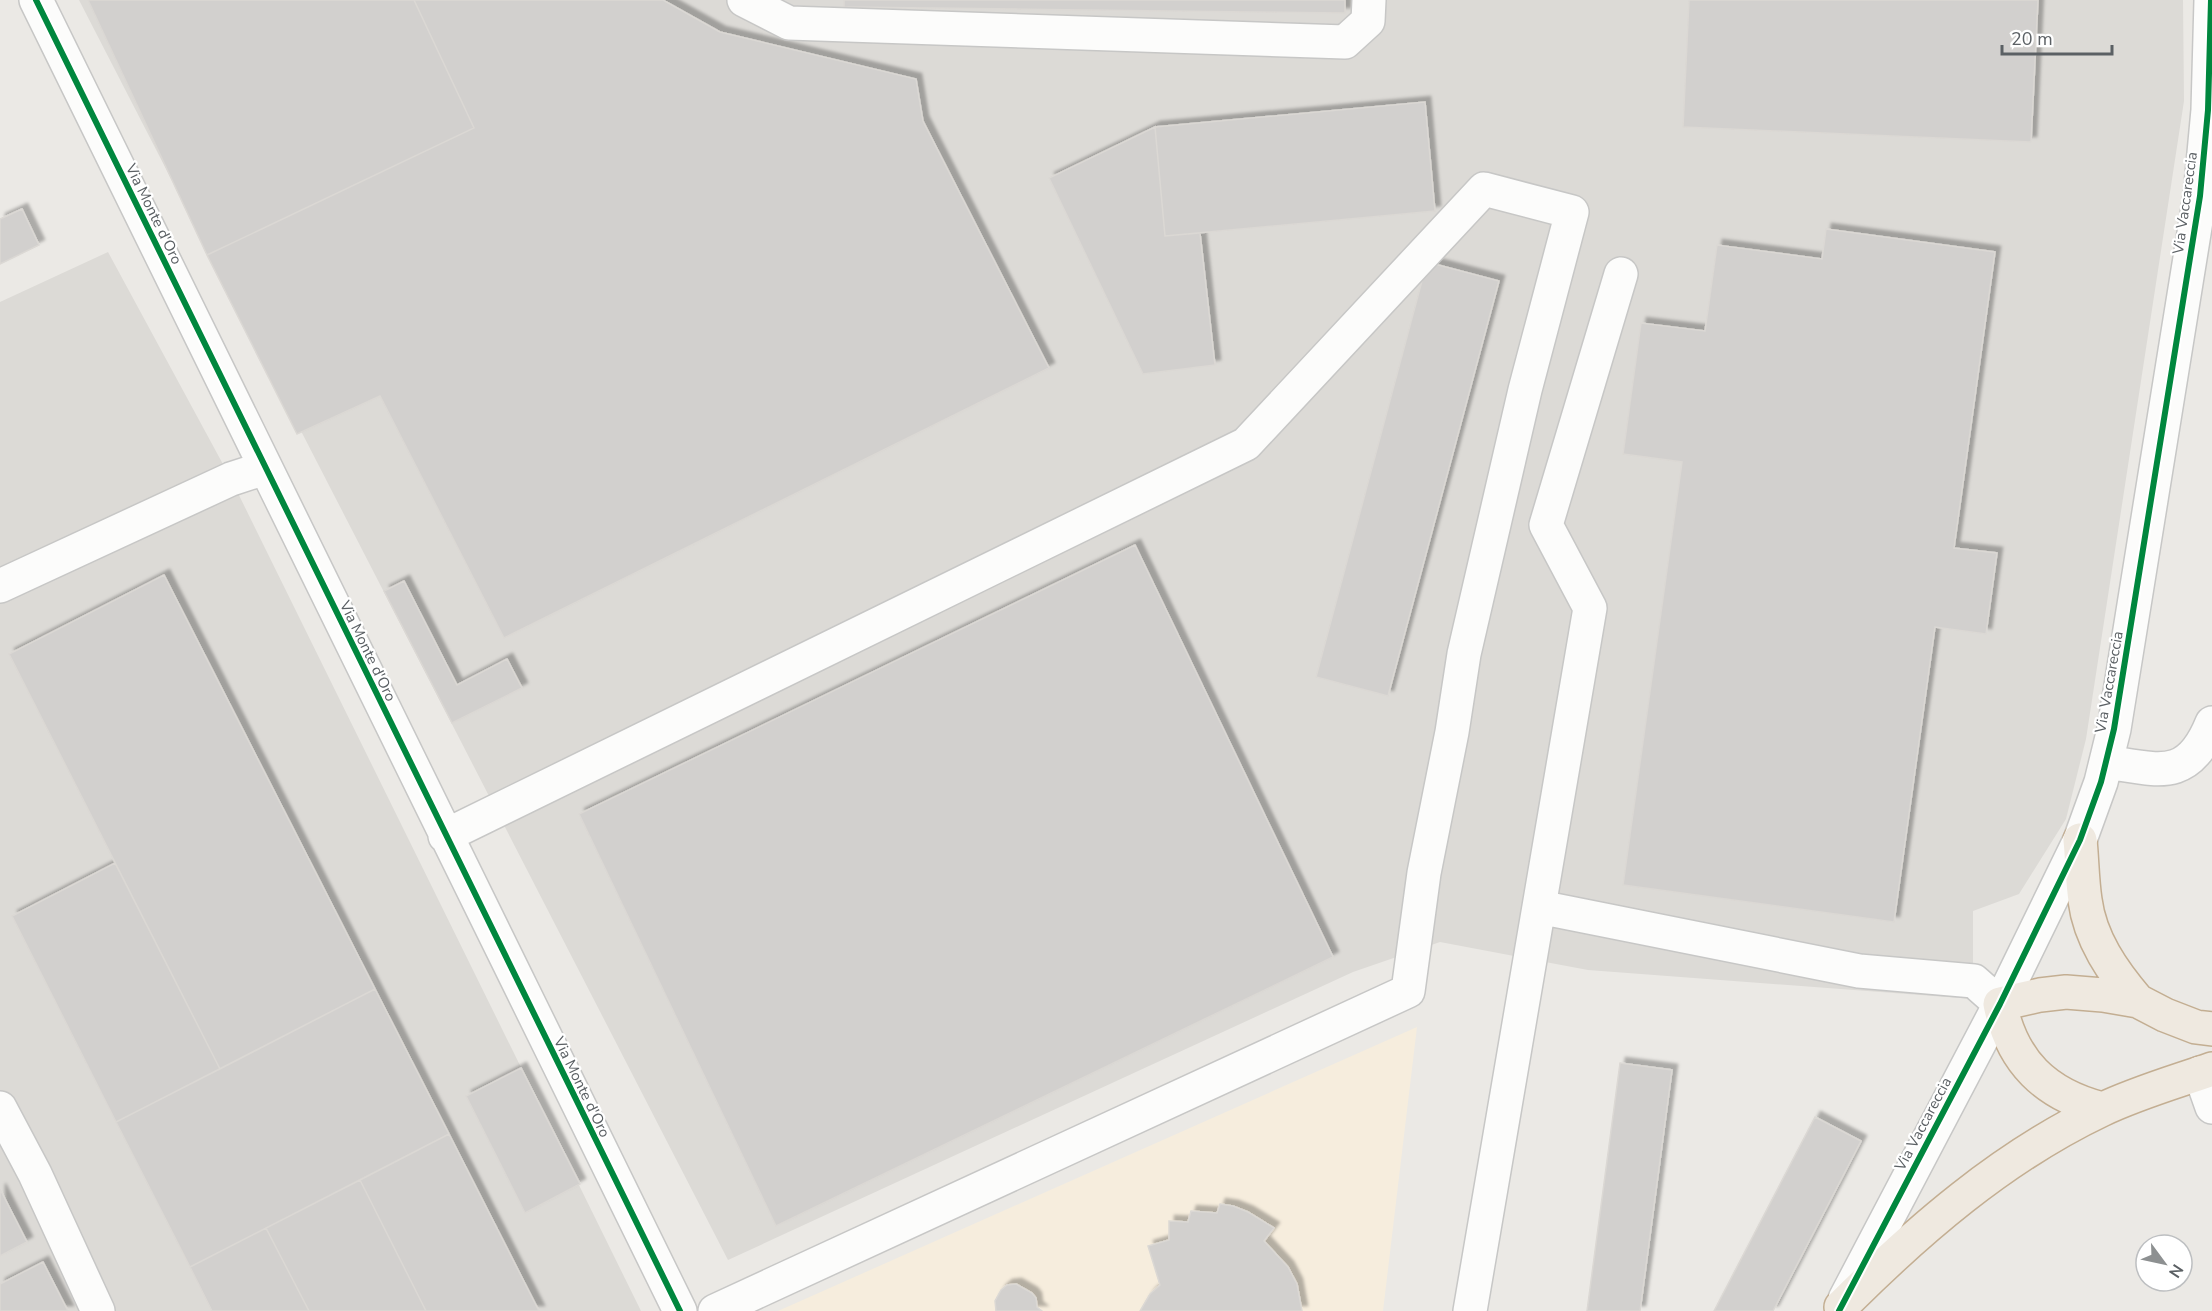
<svg xmlns="http://www.w3.org/2000/svg" width="2212" height="1311" viewBox="0 0 2212 1311" font-family="'Nunito Sans',sans-serif">
<style>
.commercial{fill:#f6eddd}
.industrial{fill:#dcdad6}
.building{fill:#d2d0ce;stroke:#dbd8d4;stroke-width:1.5;filter:url(#shadow)}
.lines{fill:none;stroke-linecap:round;stroke-linejoin:round}
.minor-casing{stroke:#c7c7c6;stroke-width:36}
.highway-casing{stroke:#c3ae92;stroke-width:36}
.minor{stroke:#fcfcfb;stroke-width:33}
.highway{stroke:#efe9e0;stroke-width:33}
.cycleway-casing{stroke:#fff;stroke-width:10}
.cycleway{stroke:#00873e;stroke-width:6}
.labels{text-anchor:middle;stroke-width:4.5;stroke-linejoin:round;paint-order:stroke}
.street-label{font-size:15px;fill:#5b6064;stroke:#fff}
</style>
<defs>
<filter id="shadow"><feDropShadow dx="5.5" dy="-5.5" stdDeviation="1.5" flood-color="#0004"/></filter>
</defs>
<rect width="100%" height="100%" fill="#ebe9e5"/>
<path class="commercial" d="M 1417,1027 L 1383,1311 L 778,1311 Z"/>
<path class="industrial" d="M 79,0 L 2183,0 L 2184,101 L 2086,739 L 2066,819 L 2019,894 L 1973,911 L 1973,999 L 1588,970 L 1440,942 L 1353,972 L 728,1260 Z
M 108,252 L 231,479 L 641,1311 L 0,1311 L 0,302 Z"/>
<path class="building" d="M 88,0 L 414,0 L 474,128 L 207,255 Z
M 414,0 L 663,0 L 720,32 L 916,79 L 923,121 L 1049,368 L 504,638 L 380,396 L 297,434 L 207,255 L 474,128 Z
M 844,0 L 1345,0 L 1345,13 L 844,7 Z
M 1689,0 L 2038,0 L 2031,142 L 1683,127 Z
M 1425,102 L 1435,211 L 1165,236 L 1155,127 Z
M 1155,127 L 1165,236 L 1200,233 L 1215,365 L 1143,374 L 1049,178 Z
M 22,209 L 39,245 L 0,264 L 0,219 Z
M 1826,229 L 1995,252 L 1954,548 L 1997,553 L 1986,634 L 1935,627 L 1894,922 L 1623,885 L 1682,462 L 1623,454 L 1641,323 L 1705,331 L 1717,245 L 1822,259 Z
M 1427,262 L 1499,281 L 1388,696 L 1316,677 Z
M 1135,545 L 1333,957 L 776,1226 L 579,814 Z
M 164,575 L 375,989 L 220,1069 L 9,654 Z
M 404,581 L 457,685 L 507,659 L 522,688 L 452,723 L 384,591 Z
M 115,863 L 220,1069 L 116,1122 L 12,916 Z
M 375,989 L 449,1134 L 190,1267 L 116,1122 Z
M 1620,1063 L 1672,1070 L 1640,1311 L 1587,1311 Z
M 521,1068 L 580,1184 L 525,1213 L 466,1096 Z
M 1815,1117 L 1861,1141 L 1773,1311 L 1714,1311 Z
M 449,1134 L 539,1311 L 426,1311 L 360,1180 Z
M 360,1180 L 426,1311 L 309,1311 L 266,1228 Z
M 0,1189 L 27,1242 L 0,1256 Z
M 1220,1204 L 1233,1206 L 1248,1212 L 1274,1228 L 1264,1241 L 1288,1267 L 1297,1284 L 1302,1311 L 1140,1311 L 1150,1294 L 1160,1285 L 1148,1246 L 1169,1240 L 1169,1221 L 1188,1222 L 1191,1211 L 1217,1213 Z
M 266,1228 L 309,1311 L 212,1311 L 190,1267 Z
M 43,1262 L 68,1311 L 0,1311 L 0,1284 Z
M 1016,1284 L 1032,1293 L 1036,1298 L 1037,1307 L 1042,1311 L 996,1311 L 995,1301 L 1001,1290 L 1007,1285 Z"/>
<g class="lines">
<defs>
<path id="minor" d="M 36,0 L 680,1311
M 744,0 L 789,23 L 1345,42 L 1368,21 L 1369,0
M 0,586 L 231,479 L 265,468
M 2106,762 C 2160,770 2188,782 2212,723
M 445,836 L 1246,444 L 1484,189 L 1572,212 L 1525,390 L 1464,654 L 1452,732 L 1424,873 L 1408,991 L 715,1311
M 1539,907 L 1859,971 L 1974,981 L 2000,1004
M 2200,1073 L 2212,1107
M 0,1108 L 35,1174 L 98,1311
M 1845,1299 L 2000,1004 L 2080,840 L 2101,782 L 2114,729 L 2200,196 L 2208,110 L 2211,0
M 1470,1311 L 1590,608 L 1546,525 L 1621,274"/>
<path id="highway" d="M 2080,840 C 2082,860 2082,880 2085,900 C 2090,939 2113,972 2138,1001
M 2102,1109 C 2045,1094 2012,1062 2000,1004 L 2040,995 L 2066,992 L 2103,995 L 2138,1001 L 2165,1015 L 2196,1027 L 2212,1029
M 1841,1307 C 1917,1231 2002,1157 2101,1110 C 2136,1093 2175,1082 2212,1069"/>
</defs>
<use href="#minor" class="minor-casing"/>
<use href="#highway" class="highway-casing"/>
<use href="#minor" class="minor"/>
<use href="#highway" class="highway"/>
<defs>
<path id="cycleway" d="M 36,0 L 680,1311
M 1839,1311 L 2000,1004 L 2080,840 L 2101,782 L 2114,729 L 2200,196 L 2208,110 L 2211,0"/>
</defs>
<use href="#cycleway" class="cycleway-casing"/>
<use href="#cycleway" class="cycleway"/>
</g>
<g class="labels">
<g class="street-label">
<text transform="translate(2185 203) rotate(-82)" y="5">Via Vaccareccia</text>
<text transform="translate(154 214) rotate(64)" y="5">Via Monte d'Oro</text>
<text transform="translate(368 651) rotate(64)" y="5">Via Monte d'Oro</text>
<text transform="translate(2109 682) rotate(-80)" y="5">Via Vaccareccia</text>
<text transform="translate(582 1087) rotate(64)" y="5">Via Monte d'Oro</text>
<text transform="translate(1923 1124) rotate(-62)" y="5">Via Vaccareccia</text>
</g>
</g>
<g transform="translate(2164 1263) rotate(123)"><circle r="28" fill="#ffffff" stroke="#bdbfc1" stroke-width="1.5"/>
<path d="M0-4.5L10 22L0 15L-10 22Z" fill="#8d9091"/>
<text y="-9" font-size="16" font-weight="bold" text-anchor="middle" fill="#5b6064">N</text>
</g>
<path d="M2002 45v9h110v-9" fill="none" stroke="#5b6064" stroke-width="3"/>
<text x="2011" y="45" font-size="18" fill="#5b6064" stroke="#ffffff" stroke-width="4.5" paint-order="stroke">20 m</text>
</svg>
